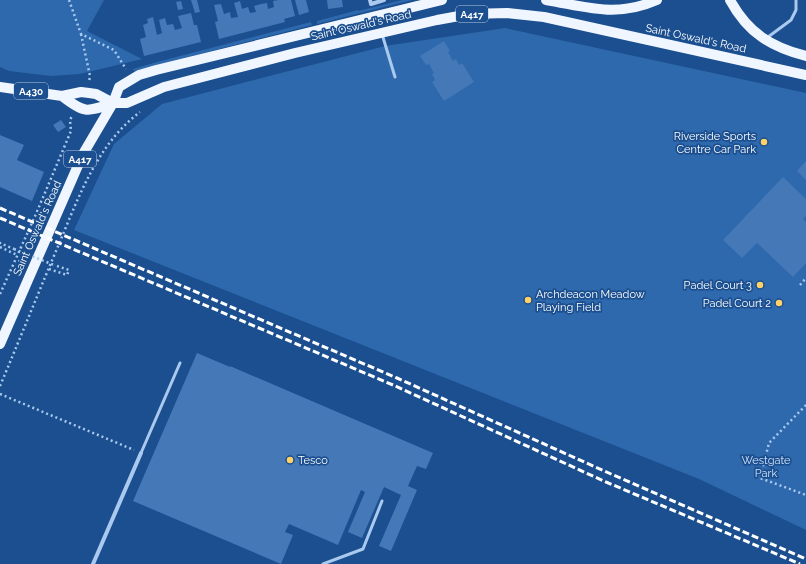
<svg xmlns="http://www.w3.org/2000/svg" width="806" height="564" viewBox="0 0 806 564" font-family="Raleway,sans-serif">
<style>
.green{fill:#2e69ad}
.building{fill:#4478b7}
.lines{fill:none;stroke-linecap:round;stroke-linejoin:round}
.path{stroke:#a9c9ee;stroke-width:2.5;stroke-dasharray:2 3;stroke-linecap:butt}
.lane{stroke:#a9c9ee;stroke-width:3}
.street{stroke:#a9c9ee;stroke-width:4}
.primary{stroke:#f0f6ff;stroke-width:10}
.rail{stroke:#fff;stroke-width:3;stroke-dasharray:7 3;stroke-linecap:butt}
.path-bridge{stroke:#a9c9ee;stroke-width:2.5;stroke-dasharray:2 3;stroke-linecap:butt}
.poi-dot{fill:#ffd166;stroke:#1b4f8f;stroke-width:1.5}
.labels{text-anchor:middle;stroke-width:3.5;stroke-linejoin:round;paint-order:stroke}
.shield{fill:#1b4f8f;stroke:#bbcadd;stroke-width:1}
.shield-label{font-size:10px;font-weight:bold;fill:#fff}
.street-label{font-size:11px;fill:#fff;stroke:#1b4f8f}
.poi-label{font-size:11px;fill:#fff;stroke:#1b4f8f;text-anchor:end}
.park-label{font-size:11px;fill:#cfe3fa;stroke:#1b4f8f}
</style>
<rect width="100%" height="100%" fill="#1b4f8f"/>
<path class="green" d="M 0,0 L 104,0 L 87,31 L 142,59 L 80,74 L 51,76 L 9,71 L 0,67 Z
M 402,0 L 412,0 L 317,24 L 317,21 L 358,10 L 358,11 Z
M 311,22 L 312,25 L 134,71 L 133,69 L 157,62 Z
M 505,28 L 806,93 L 806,530 L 699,479 L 74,230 L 114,144 L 162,104 L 385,46 Z"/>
<path class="building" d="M 191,0 L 197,0 L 200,12 L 195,13 Z
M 278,0 L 291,0 L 295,16 L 284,19 L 285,22 L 219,39 L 215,22 L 218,21 L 214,5 L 221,4 L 224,14 L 230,12 L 231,18 L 238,17 L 234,3 L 240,1 L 242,9 L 248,7 L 250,13 L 256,12 L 254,6 L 261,4 L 267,3 L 268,9 L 274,7 L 273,1 Z
M 295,0 L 306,0 L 309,12 L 299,15 Z
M 327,0 L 342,0 L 343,7 L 328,9 Z
M 181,1 L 183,9 L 178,10 L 176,2 Z
M 191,13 L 194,25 L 197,25 L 201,42 L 144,56 L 140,39 L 146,37 L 143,25 L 148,23 L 147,19 L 153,17 L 157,35 L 162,33 L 159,20 L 165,18 L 167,25 L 173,24 L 175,30 L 182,28 L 178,16 Z
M 444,41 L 450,51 L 448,52 L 453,61 L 456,59 L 459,65 L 462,63 L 474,82 L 444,101 L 432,82 L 435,80 L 432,74 L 434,73 L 429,64 L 426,65 L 420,56 Z
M 61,120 L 66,127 L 58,132 L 53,125 Z
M 0,135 L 24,145 L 17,160 L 44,172 L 32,201 L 0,187 Z
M 806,161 L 806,180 L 797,171 Z
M 783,177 L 806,199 L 806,216 L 803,219 L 806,222 L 806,263 L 793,277 L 757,243 L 742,258 L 723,240 Z
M 197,353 L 230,367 L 230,366 L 433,453 L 426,469 L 417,466 L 408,486 L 417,490 L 391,551 L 379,546 L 401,495 L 384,487 L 362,538 L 348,532 L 365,492 L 361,490 L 338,545 L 289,524 L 285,532 L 293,535 L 281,564 L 133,501 Z"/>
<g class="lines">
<path class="path" d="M 69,0 L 81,34 L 114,50 L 126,69
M 81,34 L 90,76 L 89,82
M 0,244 L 0,243 L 14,249
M 0,247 L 17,255
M 49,269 L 67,275 L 69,270 L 54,265
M 800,285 L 806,278
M 0,294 L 36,214 L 71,131 L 70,120 L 72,116
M 0,386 C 19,341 37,296 56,251 C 77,202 95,146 140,112
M 0,394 L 134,450
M 806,405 L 769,443 L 760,478 L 806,495"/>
<path class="lane" d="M 382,34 L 395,77
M 768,37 L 791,20 L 796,10 L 796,0
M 141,453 L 180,363
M 323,564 L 363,549 L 382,501"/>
<path class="street" d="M 370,0 L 371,4 L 384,0
M 93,564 L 141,453"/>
<path class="primary" d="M 546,0 C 588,7 616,18 657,0
M 730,0 C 748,33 771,47 806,56
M 0,87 L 62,96 L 81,92 L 89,93 L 96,94 L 113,103 L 127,103 L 164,87 L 295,53 L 437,20 L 470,14 L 507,13 L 544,17 L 806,75
M 62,96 C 85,114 87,112 113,103
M 0,344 L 83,154 L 113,103 L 119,87 L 139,75 L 156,70 L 442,0"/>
<path class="rail" d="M 0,208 L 397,378 L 611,474 L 806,559
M 0,218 L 393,385 L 606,482 L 800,564"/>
<path class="path-bridge" d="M 14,249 L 54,265"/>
</g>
<g class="poi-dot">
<circle cx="764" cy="142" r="4"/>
<circle cx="760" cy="285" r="4"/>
<circle cx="528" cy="300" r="4"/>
<circle cx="779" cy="303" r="4"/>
<circle cx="290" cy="460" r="4"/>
</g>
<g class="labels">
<g class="shield">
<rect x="456" y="6" width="32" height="16" rx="3"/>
<rect x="14" y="83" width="34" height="16" rx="3"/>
<rect x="64" y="151" width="32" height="16" rx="3"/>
</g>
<g class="shield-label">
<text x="472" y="18">A417</text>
<text x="31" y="95">A430</text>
<text x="80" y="163">A417</text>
</g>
<g class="street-label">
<text transform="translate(361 25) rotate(-13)" y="4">Saint Oswald's Road</text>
<text transform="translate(696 38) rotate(12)" y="4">Saint Oswald's Road</text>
<text transform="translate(37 228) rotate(-66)" y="4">Saint Oswald's Road</text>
</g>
<g class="poi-label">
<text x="756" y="140">Riverside Sports<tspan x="756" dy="13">Centre Car Park</tspan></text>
<text x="752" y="289">Padel Court 3</text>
<text x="536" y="298" text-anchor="start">Archdeacon Meadow<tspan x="536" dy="13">Playing Field</tspan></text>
<text x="771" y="307">Padel Court 2</text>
<text x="298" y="464" text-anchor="start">Tesco</text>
</g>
<g class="park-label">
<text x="766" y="464">Westgate<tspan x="766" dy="13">Park</tspan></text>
</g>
</g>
</svg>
